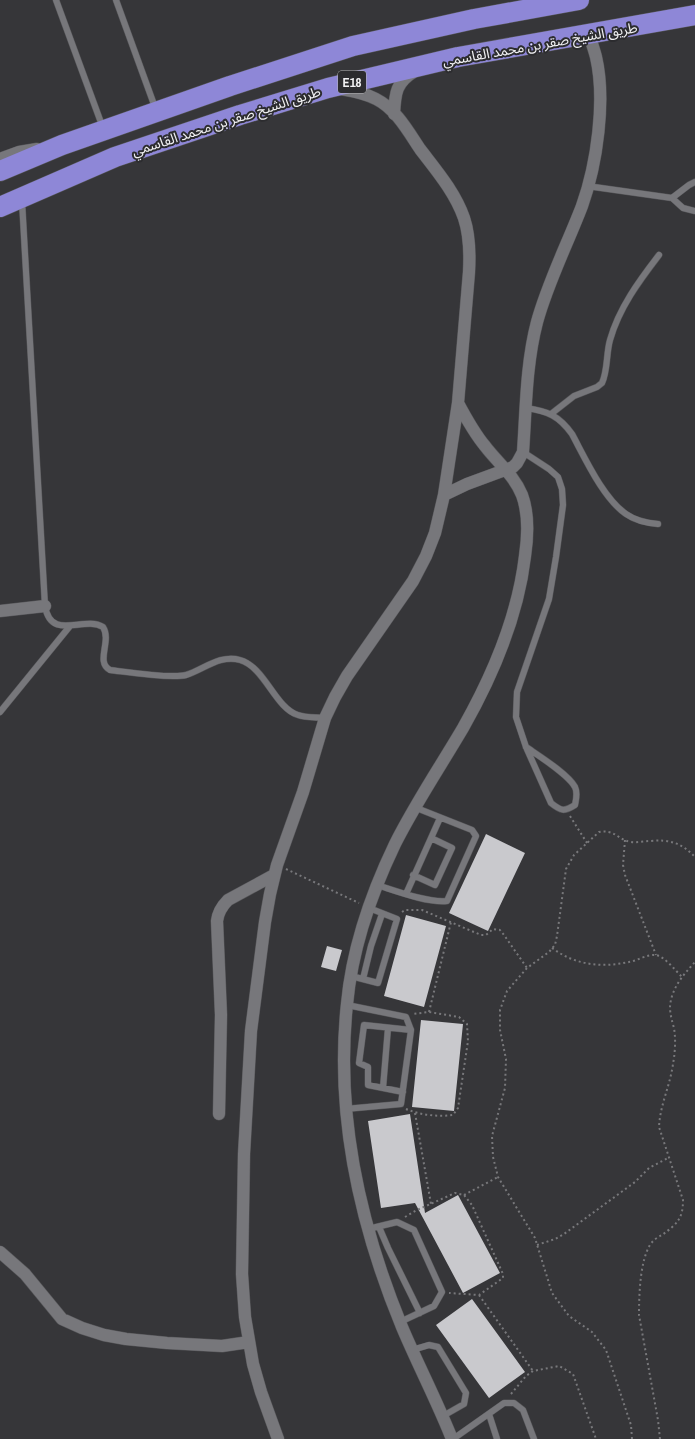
<svg xmlns="http://www.w3.org/2000/svg" width="695" height="1439" viewBox="0 0 695 1439" font-family="'Archivo Narrow','Noto Sans Arabic',sans-serif">
<style>
.building{fill:#c9c9cd}
.lines{fill:none;stroke-linecap:round;stroke-linejoin:round}
.service-casing{stroke:#555558;stroke-width:7}
.minor-casing{stroke:#555558;stroke-width:13}
.trunk-casing{stroke:#555558;stroke-width:21}
.path{stroke:#78787b;stroke-width:2;stroke-dasharray:2 3;stroke-linecap:butt}
.service{stroke:#77777b;stroke-width:6}
.minor{stroke:#77777b;stroke-width:12}
.trunk{stroke:#8e87d7;stroke-width:20}
.labels{text-anchor:middle;stroke-width:4;stroke-linejoin:round;paint-order:stroke}
.shield{fill:#2c2c2f;stroke:#b6b6b8;stroke-width:1}
.shield-label{font-size:13px;font-weight:bold;fill:#f1f1f3}
.street-label{font-size:14px;fill:#f1f1f3;stroke:#2c2c2f}
</style>
<rect width="100%" height="100%" fill="#363639"/>
<path class="building" d="M 486,834 L 525,853 L 488,931 L 449,913 Z
M 406,915 L 446,926 L 424,1007 L 384,996 Z
M 327,946 L 342,950 L 336,971 L 321,967 Z
M 421,1020 L 463,1024 L 454,1111 L 412,1107 Z
M 410,1114 L 425,1213 L 458,1195 L 500,1273 L 463,1293 L 415,1203 L 381,1208 L 368,1121 Z
M 472,1299 L 525,1372 L 489,1398 L 436,1325 Z"/>
<g class="lines">
<defs>
<path id="service" d="M 56,0 L 103,128
M 116,0 L 156,110
M 695,182 L 689,185 L 672,198 L 683,208 L 695,211
M 587,186 L 672,198
M 22,201 L 45,606 C 51,642 84,615 103,627 C 112,641 95,662 110,670 C 127,672 170,679 186,675 C 203,670 220,654 240,660 C 265,667 275,708 298,715 C 306,718 317,717 325,718
M 526,408 C 548,411 559,416 572,434 C 585,458 603,498 626,514 C 636,521 646,523 658,524
M 551,414 L 574,396 L 597,387 L 602,383 C 608,370 606,354 610,340 C 619,308 639,281 659,255
M 523,452 L 549,469 L 558,477 L 562,489 L 563,505 L 556,557 L 549,599 L 517,692 L 516,717 L 526,747 L 551,803 C 561,811 564,812 575,805 C 576,799 578,793 575,787 C 568,774 539,756 526,747
M 0,712 L 70,626
M 413,875 L 435,885 L 452,848 L 431,838
M 377,885 C 396,891 428,903 447,901 L 476,836 L 472,830 L 414,807
M 406,894 L 440,818
M 351,976 L 378,983 L 397,919 L 369,908
M 363,979 L 371,946 L 382,914
M 383,1088 L 388,1028
M 403,1092 L 368,1085 L 368,1067 L 359,1063 L 364,1025 L 411,1030
M 345,1109 L 401,1104 L 411,1030 L 406,1017 L 347,1005
M 379,1227 L 388,1248 L 420,1313
M 368,1229 L 397,1222 L 414,1230 L 442,1292 L 434,1306 L 400,1322
M 412,1350 L 429,1345 L 438,1347 L 466,1393 L 464,1404 L 443,1416
M 489,1414 L 497,1439
M 453,1439 L 504,1403 L 514,1403 L 523,1410 L 534,1439"/>
<path id="minor" d="M 394,114 C 395,93 396,82 415,71
M 0,159 L 19,152 L 37,149
M 444,495 L 467,484 L 513,467 L 517,463 L 523,452 C 526,409 526,364 537,322 C 548,282 567,245 582,206 C 597,164 606,100 596,57 C 594,49 591,41 589,34
M 0,611 L 45,606
M 219,1114 L 221,1015 L 217,921 C 218,912 222,906 228,900 L 274,875
M 0,1252 L 25,1274 L 62,1319 L 82,1328 L 104,1335 L 126,1339 L 167,1343 L 222,1346 L 249,1342
M 278,1439 L 261,1392 L 253,1364 L 245,1317 L 242,1274 L 244,1154 L 251,1031 L 265,922 L 270,894 L 277,865 L 303,792 L 325,718 L 335,697 L 347,676 L 413,581 L 426,556 L 435,533 L 444,495 L 458,403 L 469,272 C 470,254 470,236 464,218 C 455,192 436,170 420,149 C 408,131 396,109 376,99 C 365,93 353,91 341,89
M 452,1439 C 437,1401 418,1365 402,1327 C 360,1225 335,1115 347,1004 C 352,949 371,894 395,844 C 415,804 440,767 463,728 C 493,675 518,616 525,556 C 528,536 529,514 522,495 C 514,475 497,462 485,446 C 474,433 466,418 458,403"/>
<path id="trunk" d="M 0,171 L 62,145 L 230,86 L 353,46 L 474,19 L 579,0
M 0,207 L 115,157 L 240,115 L 328,88 L 458,57 L 695,15"/>
</defs>
<use href="#service" class="service-casing"/>
<use href="#minor" class="minor-casing"/>
<use href="#trunk" class="trunk-casing"/>
<path class="path" d="M 570,816 L 587,843
M 625,840 L 623,865 L 625,875 L 656,955
M 286,869 L 359,903
M 402,912 L 405,910 L 422,910 L 481,935 L 486,935 L 493,929 L 500,930 L 504,935 L 527,968
M 552,948 C 575,965 601,968 629,962 C 637,961 647,954 656,955 C 665,957 675,970 682,977
M 429,1012 L 451,922
M 406,1109 C 420,1115 438,1117 453,1115 L 458,1108 L 468,1041 L 467,1024 L 459,1017 L 429,1012 L 412,1014
M 415,1113 L 431,1204
M 464,1195 L 498,1177
M 405,1217 L 417,1210 L 455,1193 L 464,1195 L 472,1205 L 503,1274 L 503,1278 L 479,1295 L 449,1293
M 537,1245 L 555,1239 L 564,1234 L 635,1182 L 649,1168 L 668,1158
M 479,1295 L 533,1371
M 511,1394 L 526,1376 L 533,1371 L 559,1366 L 573,1374 L 596,1439
M 632,1439 L 631,1425 L 606,1350 L 592,1332 L 569,1316 L 552,1293 L 535,1238 L 498,1177 L 493,1157 L 492,1136 L 505,1088 L 506,1059 L 500,1030 L 500,1010 L 507,991 L 527,968 L 549,952 L 555,945 L 557,936 L 566,869 L 574,855 L 599,832 C 615,829 618,840 631,842 C 637,843 644,841 650,841 C 669,839 682,843 695,857
M 660,1439 L 658,1420 L 639,1315 C 639,1295 640,1261 650,1245 C 653,1240 658,1237 662,1235 C 677,1224 683,1219 683,1200 L 659,1127 C 660,1105 670,1086 673,1064 C 675,1053 676,1040 674,1028 C 672,1021 670,1014 670,1007 C 671,989 683,975 695,962"/>
<use href="#service" class="service"/>
<use href="#minor" class="minor"/>
<use href="#trunk" class="trunk"/>
</g>
<g class="labels">
<rect class="shield" x="338" y="71" width="28" height="22" rx="3"/>
<g class="shield-label">
<text x="352" y="87">E18</text>
</g>
<g class="street-label">
<text transform="translate(540 44) rotate(-10)" y="5">طريق الشيخ صقر بن محمد القاسمي</text>
<text transform="translate(226 121) rotate(-18)" y="5">طريق الشيخ صقر بن محمد القاسمي</text>
</g>
</g>
</svg>
